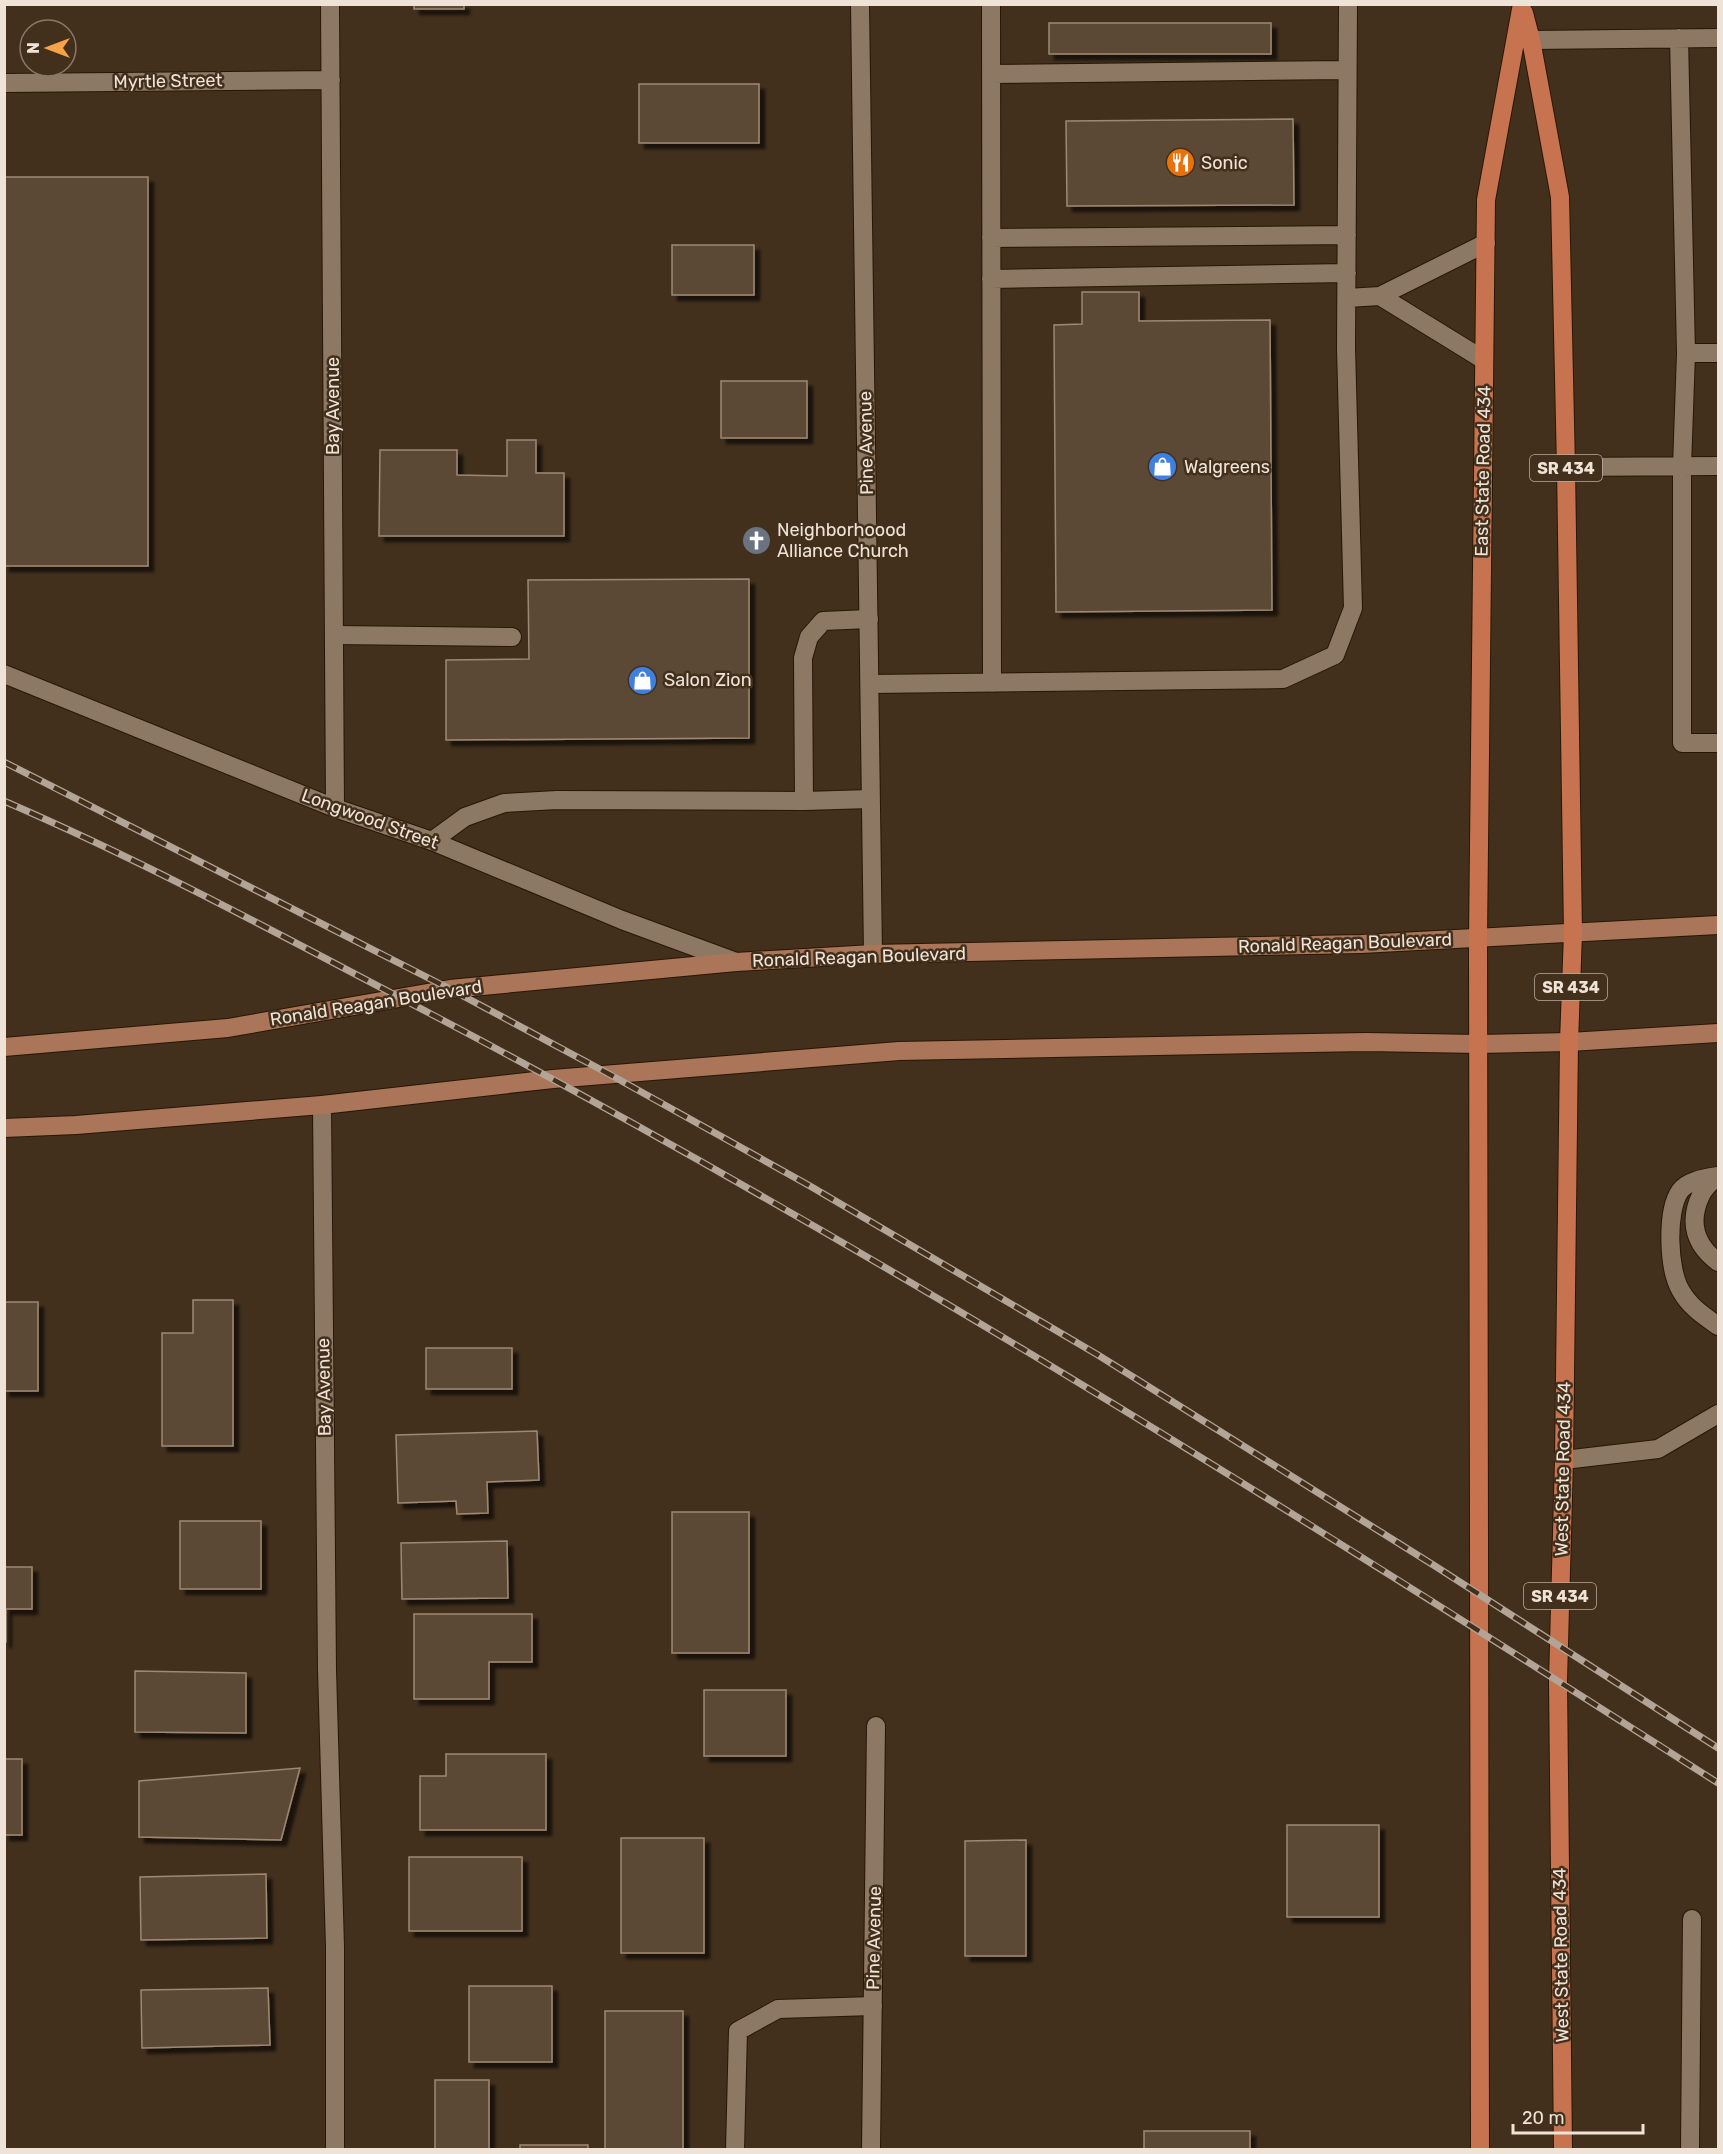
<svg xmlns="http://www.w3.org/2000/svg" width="1723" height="2154" viewBox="0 0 1723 2154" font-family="Rubik,sans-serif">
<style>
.building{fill:#5c4834;stroke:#9e8872;stroke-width:1.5;filter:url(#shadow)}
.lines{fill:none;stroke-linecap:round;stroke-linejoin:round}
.service-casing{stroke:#281705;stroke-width:20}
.minor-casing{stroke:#281705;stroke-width:20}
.secondary-casing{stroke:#281705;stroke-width:20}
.primary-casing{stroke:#281705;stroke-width:20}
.service{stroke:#8d7863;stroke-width:18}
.minor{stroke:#8d7863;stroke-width:18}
.secondary{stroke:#aa7559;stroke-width:18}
.primary{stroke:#c77350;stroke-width:18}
.rail-casing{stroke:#b2a496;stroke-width:7}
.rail{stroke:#42301d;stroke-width:4.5;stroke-dasharray:14;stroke-linecap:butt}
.labels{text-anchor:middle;stroke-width:5;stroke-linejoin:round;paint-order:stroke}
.shield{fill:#42301d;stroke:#bbad9f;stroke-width:1.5}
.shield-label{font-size:16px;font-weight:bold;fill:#efe3d7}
.street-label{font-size:18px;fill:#efe3d7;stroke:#42301d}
.poi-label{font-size:18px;fill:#efe3d7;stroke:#42301d;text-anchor:start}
</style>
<defs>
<filter id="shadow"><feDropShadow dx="5.5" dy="5.5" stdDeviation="1.5" flood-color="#0009"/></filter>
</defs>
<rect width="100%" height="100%" fill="#42301d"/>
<path class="building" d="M 414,4 L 464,4 L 464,9 L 414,9 Z
M 1049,23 L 1271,23 L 1271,54 L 1049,54 Z
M 639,84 L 759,84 L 759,143 L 639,143 Z
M 1293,119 L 1294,205 L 1067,206 L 1066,121 Z
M 4,177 L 148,177 L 148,566 L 4,566 Z
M 672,245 L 754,245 L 754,295 L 672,295 Z
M 1082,292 L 1139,292 L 1139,321 L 1270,320 L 1272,610 L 1056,612 L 1054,325 L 1082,324 Z
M 721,381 L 807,381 L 807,438 L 721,438 Z
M 507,440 L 536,440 L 536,473 L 564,473 L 564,536 L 379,536 L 380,450 L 457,450 L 457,475 L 507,476 Z
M 749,579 L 749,738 L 446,740 L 446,660 L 529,659 L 528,580 Z
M 193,1300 L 233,1300 L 233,1446 L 162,1446 L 162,1333 L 193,1333 Z
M 4,1302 L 38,1302 L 38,1391 L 4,1391 Z
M 426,1348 L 512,1348 L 512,1389 L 426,1389 Z
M 537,1431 L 539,1480 L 487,1482 L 488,1513 L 457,1514 L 456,1501 L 398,1503 L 396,1435 Z
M 672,1512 L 749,1512 L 749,1653 L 672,1653 Z
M 180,1521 L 261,1521 L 261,1589 L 180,1589 Z
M 507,1541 L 508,1598 L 402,1599 L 401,1543 Z
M 4,1567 L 32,1567 L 32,1609 L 6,1609 L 6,1642 L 4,1642 Z
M 414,1614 L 532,1614 L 532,1662 L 489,1662 L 489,1699 L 414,1699 Z
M 135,1671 L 246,1673 L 246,1733 L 135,1732 Z
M 704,1690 L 786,1690 L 786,1756 L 704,1756 Z
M 446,1754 L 546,1754 L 546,1830 L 420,1830 L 420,1776 L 446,1776 Z
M 4,1759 L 22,1759 L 22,1835 L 4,1835 Z
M 300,1768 L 281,1840 L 139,1837 L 139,1781 Z
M 1287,1825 L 1379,1825 L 1379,1917 L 1287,1917 Z
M 621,1838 L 704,1838 L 704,1953 L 621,1953 Z
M 1026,1840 L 1026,1956 L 965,1956 L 965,1841 Z
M 409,1857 L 522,1857 L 522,1931 L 409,1931 Z
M 266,1874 L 267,1938 L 141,1940 L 140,1877 Z
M 469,1986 L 552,1986 L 552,2062 L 469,2062 Z
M 268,1988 L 270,2045 L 142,2048 L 141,1990 Z
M 605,2011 L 683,2011 L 683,2150 L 605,2150 Z
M 435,2080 L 489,2080 L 489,2150 L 435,2150 Z
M 1144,2131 L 1250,2131 L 1250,2150 L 1144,2150 Z
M 520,2145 L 588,2145 L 588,2150 L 520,2150 Z"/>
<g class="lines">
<defs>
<path id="service" d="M 991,4 L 992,683
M 1679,38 L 1686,353 L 1718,353
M 1531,40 L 1718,38
M 991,74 L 1347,70
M 991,238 L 1347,235
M 991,279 L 1347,273
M 1380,296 L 1484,360
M 1347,298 L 1380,296 L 1486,243
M 1686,353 L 1682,467 L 1682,743 L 1718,743
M 1566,467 L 1718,466
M 334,635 L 512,637
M 870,684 L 1283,679 L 1335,655 L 1353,608 L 1346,348 L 1348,4
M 804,801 L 803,658 L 809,637 L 823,621 L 869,619
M 432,841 L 465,817 L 504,803 L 557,800 L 804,801 L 870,799
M 1718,1176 C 1706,1178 1688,1180 1680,1191 C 1666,1211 1668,1270 1681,1291 C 1690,1307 1704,1316 1718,1326
M 1716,1177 C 1711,1182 1704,1188 1701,1195 C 1688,1222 1695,1245 1718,1262
M 735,2150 L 738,2031 L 778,2009 L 873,2006
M 1690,2150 L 1692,1919"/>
<path id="minor" d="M 330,4 L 335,808
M 860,4 L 873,954
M 4,83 L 331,80
M 4,674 L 335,808 L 432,841 L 622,920 L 736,962
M 322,1105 L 327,1670 L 335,1947 L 335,2150
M 1564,1460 L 1658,1449 L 1718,1414
M 871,2150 L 876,1726"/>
<path id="secondary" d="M 4,1047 L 228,1028 L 450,989 L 736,962 L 873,954 L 1361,944 L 1718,925
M 4,1128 L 76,1125 L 322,1105 L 553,1079 L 899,1051 L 1366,1042 L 1478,1044 L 1569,1042 L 1718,1033"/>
<path id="primary" d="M 1524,13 L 1531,40 L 1560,197 L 1566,467 L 1573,933 L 1569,1042 L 1564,1460 L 1558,1681 L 1563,2150
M 1480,2150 L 1478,938 L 1486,200 L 1522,4"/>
</defs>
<use href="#service" class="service-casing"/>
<use href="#minor" class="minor-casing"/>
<use href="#secondary" class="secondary-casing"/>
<use href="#primary" class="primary-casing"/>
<use href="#service" class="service"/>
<use href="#minor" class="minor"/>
<use href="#secondary" class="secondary"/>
<use href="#primary" class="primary"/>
<defs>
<path id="rail" d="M 4,762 L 450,989 L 609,1074 L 810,1186 L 1098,1355 L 1435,1566 L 1718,1748
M 4,801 C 150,864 290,940 431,1014 C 873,1247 1297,1514 1718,1783"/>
</defs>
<use href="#rail" class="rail-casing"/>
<use href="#rail" class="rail"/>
</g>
<defs>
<symbol id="restaurant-disc" viewBox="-11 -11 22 22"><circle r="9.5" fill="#e8710a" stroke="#42301d"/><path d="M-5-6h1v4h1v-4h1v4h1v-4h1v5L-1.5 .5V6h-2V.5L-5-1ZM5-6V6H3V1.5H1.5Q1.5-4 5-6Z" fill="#fff"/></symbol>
<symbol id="shop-disc" viewBox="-11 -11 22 22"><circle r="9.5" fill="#3f7fe0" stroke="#42301d"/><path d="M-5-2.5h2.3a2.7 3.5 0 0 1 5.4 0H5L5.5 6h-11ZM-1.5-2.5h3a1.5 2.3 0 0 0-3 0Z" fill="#fff"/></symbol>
<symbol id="church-disc" viewBox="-11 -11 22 22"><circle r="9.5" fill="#6b7280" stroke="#42301d"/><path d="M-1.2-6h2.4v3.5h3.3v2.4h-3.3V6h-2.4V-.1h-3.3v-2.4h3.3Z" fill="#fff"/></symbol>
</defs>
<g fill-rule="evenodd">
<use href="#restaurant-disc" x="1164" y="146" width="33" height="33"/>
<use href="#shop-disc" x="1146" y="450" width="33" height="33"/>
<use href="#church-disc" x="740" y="524" width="33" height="33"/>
<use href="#shop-disc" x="626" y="664" width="33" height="33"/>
</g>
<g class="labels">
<g class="shield">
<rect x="1530" y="455" width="72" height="26" rx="4.5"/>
<rect x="1535" y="974" width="72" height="26" rx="4.5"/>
<rect x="1524" y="1583" width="72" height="26" rx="4.5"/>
</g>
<g class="shield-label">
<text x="1566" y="474">SR 434</text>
<text x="1571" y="993">SR 434</text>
<text x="1560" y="1602">SR 434</text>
</g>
<g class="street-label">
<text transform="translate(168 81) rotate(-1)" y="6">Myrtle Street</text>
<text transform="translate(333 406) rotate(-90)" y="6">Bay Avenue</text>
<text transform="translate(866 443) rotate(-91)" y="6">Pine Avenue</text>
<text transform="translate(1483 471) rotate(-89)" y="6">East State Road 434</text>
<text transform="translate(370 819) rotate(20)" y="6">Longwood Street</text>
<text transform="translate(1345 943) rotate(-2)" y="6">Ronald Reagan Boulevard</text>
<text transform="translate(859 957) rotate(-2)" y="6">Ronald Reagan Boulevard</text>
<text transform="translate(376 1003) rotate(-9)" y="6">Ronald Reagan Boulevard</text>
<text transform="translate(324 1387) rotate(-91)" y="6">Bay Avenue</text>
<text transform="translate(1563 1469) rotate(-89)" y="6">West State Road 434</text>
<text transform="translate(874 1938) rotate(-89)" y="6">Pine Avenue</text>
<text transform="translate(1561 1955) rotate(-91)" y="6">West State Road 434</text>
</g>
<g class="poi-label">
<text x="1201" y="169">Sonic</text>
<text x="1184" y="473">Walgreens</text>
<text x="777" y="536">Neighborhoood<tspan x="777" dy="21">Alliance Church</tspan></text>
<text x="664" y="686">Salon Zion</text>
</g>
</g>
<rect width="1723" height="2154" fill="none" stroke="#efe3d7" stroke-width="12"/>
<g transform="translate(48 48) rotate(270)"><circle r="28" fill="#42301d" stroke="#877867" stroke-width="1.5"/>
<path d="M0-4.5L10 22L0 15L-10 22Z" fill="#f7a149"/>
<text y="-9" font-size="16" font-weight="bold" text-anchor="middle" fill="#efe3d7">N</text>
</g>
<path d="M1513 2124v9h130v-9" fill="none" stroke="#efe3d7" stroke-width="3"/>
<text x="1522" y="2124" font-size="18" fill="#efe3d7" stroke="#42301d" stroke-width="4.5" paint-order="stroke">20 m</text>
</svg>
